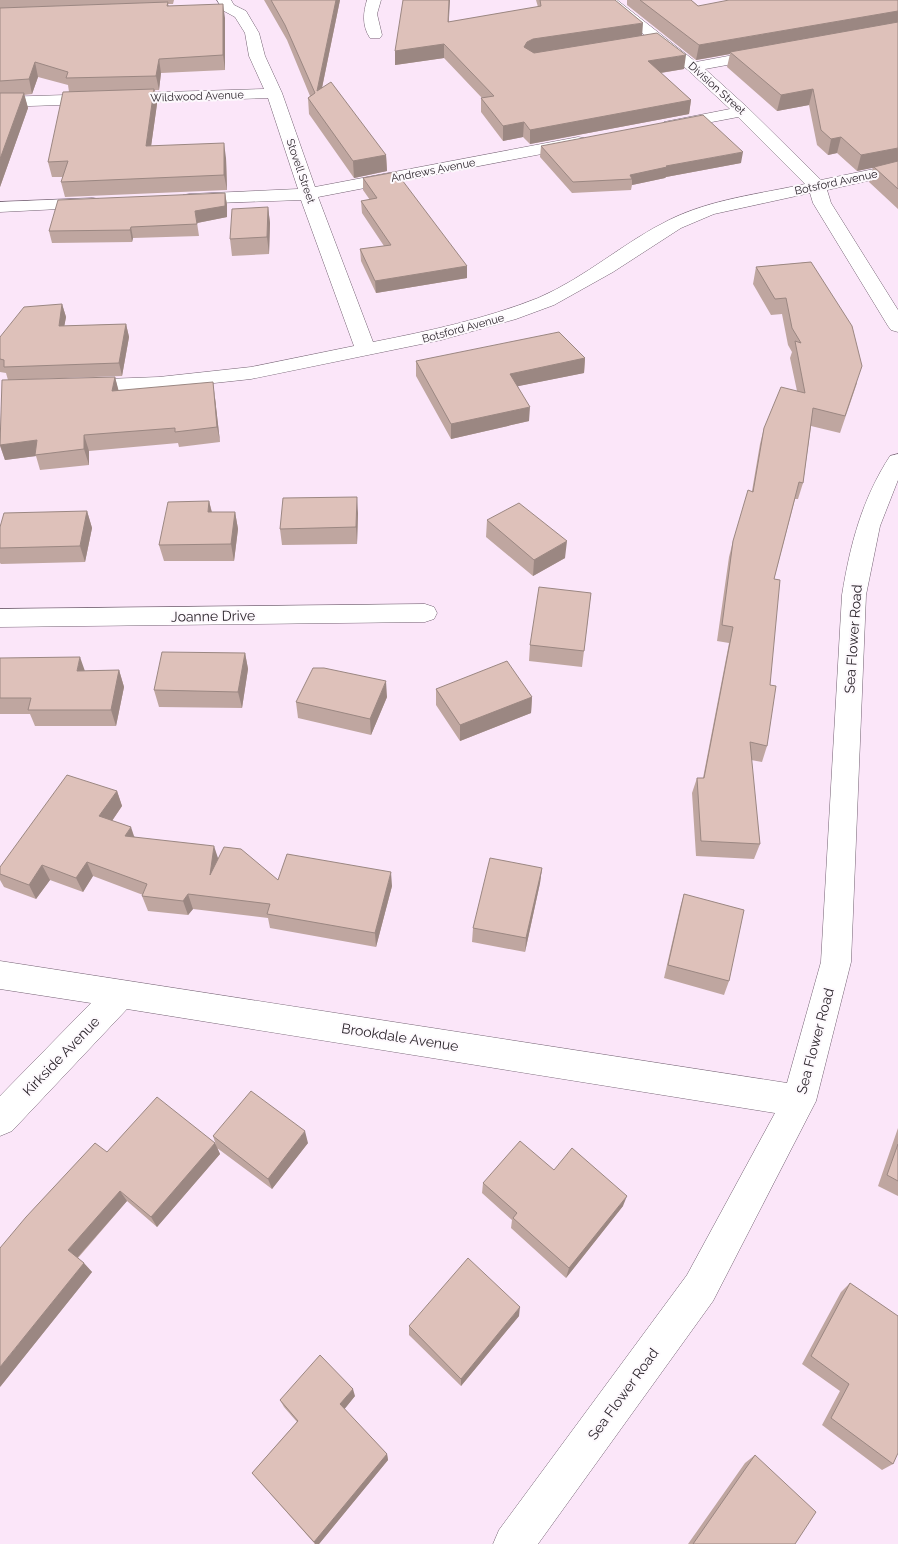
<svg xmlns="http://www.w3.org/2000/svg" width="898" height="1544" viewBox="0 0 898 1544" font-family="Raleway,sans-serif">
<style>
.lines{fill:none;stroke-linecap:round;stroke-linejoin:round}
.minor-casing{stroke:#746273;stroke-width:1}
.minor{fill:#fff;fill-rule:evenodd}
.wall{fill:#bfa6a0}
.shaded-wall{fill:#9b8782}
.building{fill:#dec1ba;stroke:#9b8782}
.labels{text-anchor:middle;stroke-width:4;stroke-linejoin:round;paint-order:stroke}
.far-street-label{font-size:11px;fill:#251e25;stroke:#fdf9fd}
.street-label{font-size:14px;fill:#251e25;stroke:#fdf9fd}
</style>
<rect width="100%" height="100%" fill="#fbe6f9"/>
<g class="lines">
<defs>
<path id="minor" d="M 217,0 L 231,0 L 234,5 L 246,11 L 259,33 L 265,56 L 282,93 L 315,187 L 578,137 L 584,138 L 586,142 L 584,146 L 578,147 L 318,197 L 373,342 C 429,331 485,319 538,298 C 585,278 624,242 669,220 C 711,199 760,194 805,184 L 738,117 L 670,130 L 664,128 L 662,125 L 664,122 L 730,109 L 688,70 L 601,0 L 617,0 L 696,62 L 766,49 L 771,51 L 774,54 L 771,57 L 705,69 L 748,108 L 821,180 L 898,164 L 898,174 L 827,190 L 831,203 L 898,310 L 898,332 L 891,330 L 888,326 L 813,203 L 810,193 L 714,214 L 681,228 L 613,272 L 554,305 L 516,319 L 441,340 L 251,379 L 159,389 L 79,392 L 72,390 L 69,386 L 72,382 L 79,380 L 159,377 L 251,367 L 354,346 L 301,200 L 189,204 L 183,203 L 180,199 L 183,195 L 189,194 L 298,189 L 268,98 L 0,107 L 0,97 L 264,89 L 249,56 L 245,33 L 235,17 L 224,11 Z
M 367,0 L 381,0 L 377,14 L 382,35 L 380,38 L 370,38 C 362,26 363,13 367,0 Z
M 93,198 L 99,199 L 102,203 L 99,207 L 0,212 L 0,202 Z
M 898,454 L 898,480 L 880,526 L 866,595 L 851,962 L 816,1101 L 713,1301 L 538,1544 L 493,1544 L 499,1530 L 687,1275 L 775,1113 L 127,1009 L 12,1131 L 0,1136 L 0,1096 L 91,1003 L 0,989 L 0,961 L 787,1083 L 821,962 L 842,595 C 850,545 862,499 890,456 Z
M 425,604 L 434,607 L 437,613 L 434,619 L 425,622 L 0,627 L 0,609 Z"/>
</defs>
<use href="#minor" class="minor-casing"/>
<use href="#minor" class="minor"/>
</g>
<path class="wall" d="M 0,0 L 174,0 L 173,4 L 168,4 L 169,6 L 225,18 L 225,70 L 161,73 L 159,90 L 155,90 L 157,104 L 151,146 L 226,158 L 227,190 L 65,197 L 61,182 L 63,177 L 52,177 L 48,162 L 69,92 L 68,85 L 38,77 L 32,94 L 24,95 L 28,108 L 0,187 Z
M 264,0 L 340,0 L 322,88 L 386,155 L 387,171 L 354,178 L 309,114 L 308,98 L 310,96 L 287,40 Z
M 536,0 L 615,0 L 642,36 L 684,69 L 661,73 L 691,100 L 689,114 L 530,144 L 523,137 L 503,141 L 481,112 L 481,98 L 482,98 L 444,58 L 395,65 L 395,51 L 449,22 L 538,7 Z
M 627,0 L 691,0 L 698,6 L 898,0 L 898,209 L 869,182 L 873,167 L 857,171 L 837,153 L 828,155 L 817,145 L 809,105 L 777,111 L 727,67 L 730,54 L 696,60 L 627,5 Z
M 541,146 L 741,163 L 666,177 L 665,178 L 632,185 L 631,190 L 572,193 L 540,157 Z
M 363,178 L 467,266 L 467,278 L 376,293 L 361,261 L 360,249 L 384,246 L 362,213 L 361,201 L 370,200 L 363,190 Z
M 225,193 L 227,205 L 227,217 L 197,223 L 199,236 L 133,238 L 132,242 L 52,243 L 49,231 Z
M 268,207 L 270,223 L 269,254 L 232,256 L 230,239 Z
M 811,262 L 857,383 L 840,433 L 811,426 L 803,483 L 798,499 L 795,499 L 774,579 L 767,746 L 762,762 L 751,760 L 760,844 L 754,859 L 696,856 L 692,793 L 697,778 L 703,778 L 729,643 L 717,641 L 729,557 L 733,541 L 752,491 L 760,444 L 764,428 L 797,391 L 790,358 L 792,352 L 788,345 L 782,314 L 771,315 L 753,284 L 756,267 Z
M 62,304 L 66,317 L 64,326 L 126,324 L 129,337 L 122,376 L 8,380 L 6,373 L 0,372 L 0,337 Z
M 585,358 L 584,373 L 518,386 L 529,421 L 451,439 L 416,376 L 416,361 Z
M 115,377 L 118,390 L 215,398 L 220,442 L 179,447 L 178,443 L 89,451 L 89,465 L 40,470 L 36,456 L 5,460 L 0,446 L 0,435 Z
M 209,501 L 212,512 L 235,512 L 238,529 L 234,561 L 164,561 L 159,545 Z
M 87,511 L 92,528 L 85,562 L 1,564 L 0,563 L 0,527 Z
M 358,513 L 357,544 L 282,545 L 280,529 Z
M 487,520 L 565,558 L 533,576 L 486,537 Z
M 591,593 L 582,667 L 529,661 L 530,645 Z
M 245,653 L 248,669 L 242,708 L 159,707 L 154,690 Z
M 0,658 L 85,671 L 119,670 L 124,687 L 116,726 L 35,726 L 30,714 L 0,714 Z
M 436,689 L 532,697 L 531,713 L 460,741 L 436,705 Z
M 387,697 L 371,735 L 298,718 L 296,702 Z
M 117,791 L 122,806 L 112,821 L 135,837 L 218,859 L 278,880 L 392,886 L 376,947 L 270,928 L 268,918 L 193,909 L 188,915 L 148,911 L 142,896 L 143,895 L 93,876 L 83,892 L 50,880 L 36,899 L 4,887 L 0,880 L 0,867 Z
M 542,868 L 540,883 L 525,952 L 472,942 L 473,928 Z
M 684,894 L 729,981 L 724,995 L 664,978 L 680,908 Z
M 898,1128 L 898,1196 L 878,1186 Z
M 213,1136 L 308,1143 L 272,1189 L 217,1148 Z
M 215,1143 L 220,1154 L 157,1227 L 127,1201 L 78,1258 L 92,1272 L 0,1387 L 107,1152 Z
M 483,1183 L 623,1206 L 566,1278 L 511,1228 L 512,1220 L 482,1193 Z
M 850,1283 L 893,1464 L 882,1470 L 822,1425 L 840,1391 L 802,1364 L 841,1292 Z
M 519,1316 L 461,1386 L 409,1335 L 409,1326 Z
M 355,1396 L 344,1409 L 387,1454 L 388,1460 L 319,1544 L 315,1544 L 252,1473 L 297,1422 L 284,1407 L 280,1400 Z
M 755,1455 L 795,1544 L 688,1544 L 745,1463 Z"/>
<path class="shaded-wall" d="M 336,0 L 340,0 L 318,107 L 317,91 Z
M 449,0 L 450,0 L 448,36 L 448,22 Z
M 223,4 L 225,18 L 225,70 L 223,55 Z
M 898,11 L 898,25 L 730,52 L 730,54 L 696,60 L 699,45 Z
M 643,23 L 642,37 L 524,61 L 524,47 L 527,42 L 533,39 Z
M 444,44 L 444,58 L 395,65 L 395,51 Z
M 686,55 L 684,69 L 647,75 L 648,61 Z
M 159,59 L 161,73 L 159,90 L 156,76 Z
M 35,62 L 38,77 L 32,94 L 29,79 Z
M 154,89 L 157,104 L 149,161 L 146,146 Z
M 813,89 L 809,105 L 777,111 L 781,95 Z
M 24,93 L 28,108 L 0,187 L 0,159 Z
M 691,100 L 689,114 L 530,144 L 530,130 Z
M 524,122 L 523,137 L 503,141 L 503,126 Z
M 841,137 L 837,153 L 828,155 L 831,139 Z
M 224,143 L 226,158 L 227,190 L 224,175 Z
M 898,148 L 898,163 L 857,171 L 861,155 Z
M 743,152 L 741,163 L 666,177 L 665,178 L 632,185 L 632,179 L 630,175 L 666,166 Z
M 386,155 L 387,171 L 354,178 L 353,161 Z
M 225,193 L 227,205 L 227,217 L 197,223 L 199,236 L 195,211 Z
M 268,207 L 270,223 L 269,254 L 267,237 Z
M 131,227 L 133,238 L 132,242 L 130,230 Z
M 467,266 L 467,278 L 376,293 L 375,281 Z
M 62,304 L 66,317 L 62,339 L 59,326 Z
M 126,324 L 129,337 L 122,376 L 119,363 Z
M 585,358 L 584,373 L 509,388 L 510,374 Z
M 115,377 L 119,392 L 112,391 Z
M 213,382 L 215,398 L 220,442 L 217,427 Z
M 530,407 L 529,421 L 451,439 L 451,424 Z
M 84,435 L 89,451 L 89,465 L 84,449 Z
M 37,440 L 35,455 L 36,456 L 5,460 L 0,445 Z
M 357,497 L 358,513 L 357,544 L 356,527 Z
M 209,501 L 213,518 L 208,512 Z
M 87,511 L 92,528 L 85,562 L 80,546 Z
M 235,512 L 238,529 L 234,561 L 231,544 Z
M 567,541 L 565,558 L 533,576 L 534,560 Z
M 245,653 L 248,669 L 242,708 L 238,692 Z
M 80,657 L 86,674 L 77,671 Z
M 119,670 L 124,687 L 116,726 L 111,710 Z
M 386,681 L 387,697 L 371,735 L 370,719 Z
M 532,697 L 531,713 L 460,741 L 460,725 Z
M 117,791 L 122,806 L 105,831 L 99,816 Z
M 131,827 L 136,842 L 125,836 Z
M 214,846 L 219,861 L 210,875 Z
M 87,862 L 93,876 L 83,892 L 76,878 Z
M 42,865 L 50,880 L 36,899 L 29,885 Z
M 542,868 L 540,883 L 525,952 L 526,938 Z
M 391,872 L 392,886 L 376,947 L 375,933 Z
M 188,894 L 193,909 L 188,915 L 183,901 Z
M 305,1131 L 308,1143 L 272,1189 L 268,1179 Z
M 215,1143 L 220,1154 L 157,1227 L 151,1217 Z
M 120,1191 L 127,1201 L 76,1259 L 68,1250 Z
M 627,1196 L 623,1206 L 566,1278 L 569,1268 Z
M 84,1263 L 92,1272 L 0,1387 L 0,1367 Z
M 520,1307 L 519,1316 L 461,1386 L 461,1379 Z
M 353,1389 L 355,1396 L 343,1411 L 340,1404 Z
M 387,1454 L 388,1460 L 319,1544 L 315,1544 L 314,1542 Z"/>
<path class="building" d="M 271,0 L 336,0 L 317,91 L 331,82 L 386,155 L 353,161 L 308,98 L 315,93 L 285,25 Z
M 403,0 L 449,0 L 448,22 L 541,6 L 540,0 L 615,0 L 643,23 L 533,39 L 527,42 L 524,47 L 534,53 L 657,33 L 686,55 L 648,61 L 691,100 L 530,130 L 524,122 L 503,126 L 481,98 L 494,96 L 444,44 L 395,51 Z
M 640,0 L 691,0 L 698,6 L 729,0 L 898,0 L 898,11 L 699,45 Z
M 168,2 L 167,6 L 223,4 L 223,55 L 159,59 L 156,76 L 66,78 L 68,72 L 35,62 L 29,79 L 0,81 L 0,8 Z
M 898,22 L 898,148 L 861,155 L 841,137 L 831,139 L 821,130 L 813,89 L 781,95 L 730,52 Z
M 154,89 L 146,146 L 224,143 L 224,175 L 61,182 L 68,161 L 48,162 L 63,92 Z
M 0,93 L 24,93 L 0,159 Z
M 703,115 L 743,152 L 666,166 L 667,167 L 630,175 L 632,179 L 573,182 L 541,146 Z
M 898,161 L 898,189 L 874,167 Z
M 396,172 L 467,266 L 375,281 L 360,249 L 391,245 L 361,201 L 377,198 L 363,178 Z
M 225,193 L 225,206 L 195,211 L 197,224 L 131,227 L 130,230 L 49,231 L 58,200 Z
M 268,207 L 267,237 L 230,239 L 232,209 Z
M 811,262 L 852,326 L 862,366 L 845,416 L 813,408 L 803,483 L 799,482 L 774,579 L 780,580 L 770,685 L 776,686 L 767,746 L 750,742 L 760,844 L 701,841 L 697,778 L 704,778 L 733,627 L 722,625 L 733,541 L 748,490 L 753,492 L 764,428 L 781,387 L 805,393 L 795,341 L 801,343 L 792,328 L 786,298 L 775,299 L 756,267 Z
M 62,304 L 59,326 L 126,324 L 119,363 L 4,367 L 4,360 L 0,359 L 0,337 L 24,307 Z
M 559,332 L 585,358 L 510,374 L 530,407 L 451,424 L 416,361 Z
M 115,377 L 112,391 L 213,382 L 217,427 L 175,432 L 175,428 L 84,435 L 84,449 L 35,455 L 37,440 L 0,445 L 2,380 Z
M 357,497 L 356,527 L 280,529 L 283,498 Z
M 209,501 L 208,512 L 235,512 L 231,544 L 159,545 L 168,502 Z
M 519,503 L 567,541 L 534,560 L 487,520 Z
M 87,511 L 80,546 L 0,548 L 0,527 L 4,513 Z
M 539,587 L 591,593 L 584,651 L 530,645 Z
M 162,652 L 245,653 L 238,692 L 154,690 Z
M 80,657 L 77,671 L 119,670 L 111,710 L 28,710 L 31,698 L 0,698 L 0,658 Z
M 507,661 L 532,697 L 460,725 L 436,689 Z
M 313,668 L 324,668 L 386,681 L 370,719 L 296,702 Z
M 67,775 L 117,791 L 99,816 L 131,827 L 125,836 L 214,846 L 210,875 L 224,847 L 241,849 L 278,880 L 287,854 L 391,872 L 375,933 L 267,914 L 270,904 L 188,894 L 183,901 L 142,896 L 147,884 L 87,862 L 76,878 L 42,865 L 29,885 L 0,874 L 0,867 Z
M 490,858 L 542,868 L 526,938 L 473,928 Z
M 684,894 L 744,910 L 729,981 L 668,965 Z
M 251,1091 L 305,1131 L 268,1179 L 213,1136 Z
M 157,1097 L 215,1143 L 151,1217 L 120,1191 L 68,1250 L 84,1263 L 0,1367 L 0,1248 L 26,1217 L 95,1143 L 107,1152 Z
M 520,1141 L 554,1170 L 572,1148 L 627,1196 L 569,1268 L 513,1218 L 517,1213 L 483,1183 Z
M 898,1144 L 898,1181 L 887,1175 Z
M 468,1258 L 520,1307 L 461,1379 L 409,1326 Z
M 850,1283 L 898,1316 L 898,1453 L 893,1464 L 831,1418 L 849,1384 L 811,1356 Z
M 320,1355 L 353,1389 L 340,1404 L 387,1454 L 314,1542 L 252,1473 L 298,1421 L 280,1400 Z
M 755,1455 L 816,1512 L 795,1544 L 693,1544 Z"/>
<g class="labels">
<g class="far-street-label">
<text transform="translate(717 88) rotate(42)" y="4">Division Street</text>
<text transform="translate(197 96) rotate(-2)" y="4">Wildwood Avenue</text>
<text transform="translate(433 170) rotate(-11)" y="4">Andrews Avenue</text>
<text transform="translate(301 171) rotate(71)" y="4">Stovell Street</text>
<text transform="translate(836 182) rotate(-12)" y="4">Botsford Avenue</text>
<text transform="translate(463 328) rotate(-15)" y="4">Botsford Avenue</text>
</g>
<g class="street-label">
<text transform="translate(213 616) rotate(-1)" y="5">Joanne Drive</text>
<text transform="translate(853 639) rotate(-86)" y="5">Sea Flower Road</text>
<text transform="translate(400 1037) rotate(9)" y="5">Brookdale Avenue</text>
<text transform="translate(815 1041) rotate(-75)" y="5">Sea Flower Road</text>
<text transform="translate(61 1056) rotate(-46)" y="5">Kirkside Avenue</text>
<text transform="translate(623 1394) rotate(-54)" y="5">Sea Flower Road</text>
</g>
</g>
</svg>
